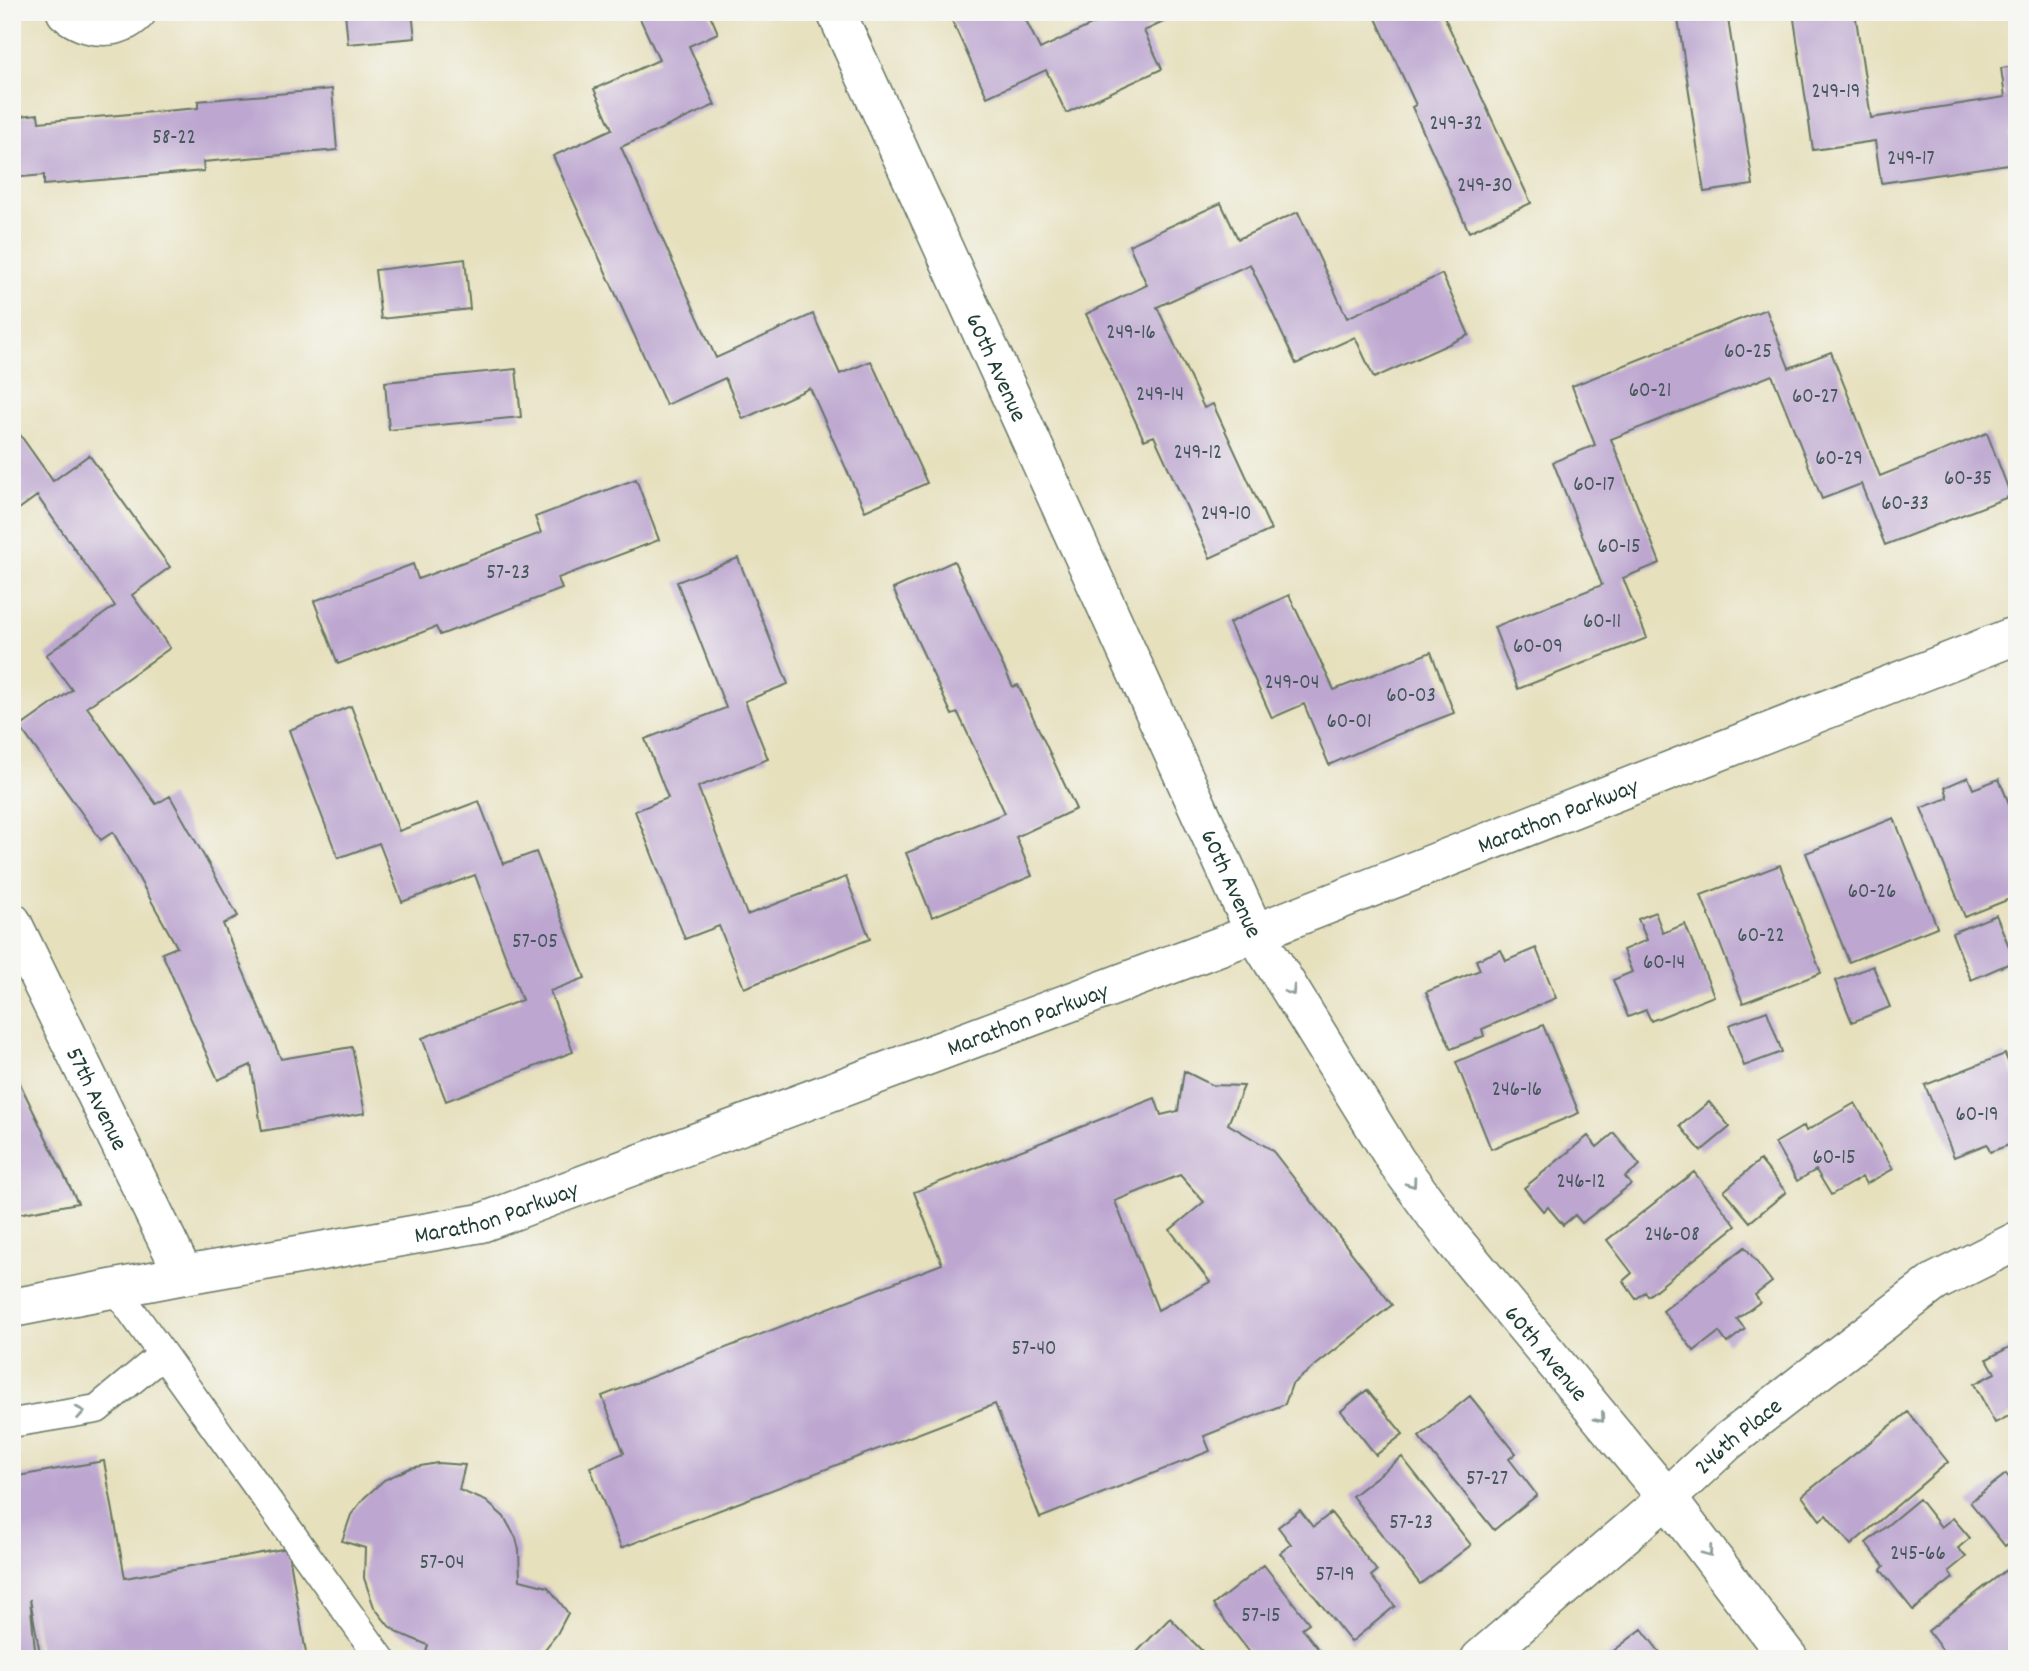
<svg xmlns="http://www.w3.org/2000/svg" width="2029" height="1671" viewBox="0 0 2029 1671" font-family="Dekko,sans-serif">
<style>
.building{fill:#bda7d0;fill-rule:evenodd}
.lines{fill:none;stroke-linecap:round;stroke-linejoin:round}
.service-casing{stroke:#657664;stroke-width:31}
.minor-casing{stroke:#657664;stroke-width:41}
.tertiary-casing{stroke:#657664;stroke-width:41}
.service{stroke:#fff;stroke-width:28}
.minor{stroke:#fff;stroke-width:38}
.tertiary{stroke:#fff;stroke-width:38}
.oneway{stroke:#8f9e9a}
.labels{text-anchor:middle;stroke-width:5;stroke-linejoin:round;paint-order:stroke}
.number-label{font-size:21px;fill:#46585b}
.street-label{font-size:24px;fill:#1f3d34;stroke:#f6f6f2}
</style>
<rect width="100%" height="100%" fill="#f6f6f2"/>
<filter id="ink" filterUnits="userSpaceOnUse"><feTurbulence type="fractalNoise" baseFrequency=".0143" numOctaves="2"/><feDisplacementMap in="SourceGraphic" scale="14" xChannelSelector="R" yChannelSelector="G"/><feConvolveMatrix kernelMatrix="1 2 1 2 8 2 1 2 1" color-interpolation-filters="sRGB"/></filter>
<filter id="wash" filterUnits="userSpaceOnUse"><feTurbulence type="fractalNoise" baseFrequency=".00686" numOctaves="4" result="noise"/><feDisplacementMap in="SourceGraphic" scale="28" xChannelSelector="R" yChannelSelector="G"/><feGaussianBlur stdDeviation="1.57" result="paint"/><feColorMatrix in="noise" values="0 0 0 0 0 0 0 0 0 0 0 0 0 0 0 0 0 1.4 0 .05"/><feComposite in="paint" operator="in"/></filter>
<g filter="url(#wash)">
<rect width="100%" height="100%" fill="#e6e0bd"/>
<g id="blocks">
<path class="building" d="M 345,12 L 412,12 L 415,38 L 348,44 Z
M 637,12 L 709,12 L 718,33 L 689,46 L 715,105 L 621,147 L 716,358 L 813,314 L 840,374 L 871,361 L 927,483 L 865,511 L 810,388 L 743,419 L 725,378 L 666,405 L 553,156 L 612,129 L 594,89 L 659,60 Z
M 948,12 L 1022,12 L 1040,49 L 1119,12 L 1185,12 L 1144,31 L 1162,69 L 1066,113 L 1046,70 L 987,97 Z
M 1373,12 L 1442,12 L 1531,203 L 1469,232 L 1412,107 L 1416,105 Z
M 1677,12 L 1727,12 L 1753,185 L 1704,192 Z
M 1793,12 L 1855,12 L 1871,118 L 2005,97 L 2001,68 L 2017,66 L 2017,133 L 2010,134 L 2015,163 L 1881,183 L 1875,141 L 1813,150 Z
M 332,89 L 337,150 L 203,162 L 204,171 L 44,185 L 44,175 L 12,178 L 12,117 L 38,114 L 39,122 L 198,108 L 198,101 Z
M 1221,203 L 1238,239 L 1298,212 L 1347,318 L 1442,274 L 1469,335 L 1374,378 L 1355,337 L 1296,364 L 1250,264 L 1157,307 L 1204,408 L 1213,404 L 1271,530 L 1210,558 L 1154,436 L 1144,440 L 1086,314 L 1147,285 L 1129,245 Z
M 465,259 L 470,309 L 381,319 L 375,270 Z
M 1766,309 L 1789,368 L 1831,352 L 1880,476 L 1987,433 L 2011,496 L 1885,545 L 1861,484 L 1822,499 L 1772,375 L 1611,439 L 1660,563 L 1623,578 L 1647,638 L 1518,689 L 1494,627 L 1602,585 L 1553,462 L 1595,445 L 1572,386 Z
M 516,369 L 521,417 L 389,430 L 385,382 Z
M 16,429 L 53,481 L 89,455 L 170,567 L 132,595 L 170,648 L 87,707 L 156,804 L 170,796 L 238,916 L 223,924 L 281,1059 L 352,1047 L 365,1113 L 262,1131 L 251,1065 L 218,1080 L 162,953 L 177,947 L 113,832 L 101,840 L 20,727 L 72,690 L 46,655 L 115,606 L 37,496 L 12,514 L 12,432 Z
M 636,479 L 659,540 L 558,578 L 562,589 L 440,635 L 436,627 L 338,664 L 314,601 L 413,564 L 418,579 L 541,533 L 535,517 Z
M 738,558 L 788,684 L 745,701 L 768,759 L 698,787 L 747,915 L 846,877 L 870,939 L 744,988 L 719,926 L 685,939 L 635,811 L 668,798 L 645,739 L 726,708 L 677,582 Z
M 954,561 L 1013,687 L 1018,685 L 1076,809 L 1016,837 L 1032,876 L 932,917 L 906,853 L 1005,813 L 958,713 L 952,715 L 893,589 Z
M 1289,595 L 1334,690 L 1431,652 L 1454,713 L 1394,736 L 1329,765 L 1304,704 L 1272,718 L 1229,623 Z
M 351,706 L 399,831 L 479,801 L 503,864 L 536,852 L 585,978 L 550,991 L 573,1052 L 446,1101 L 422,1038 L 522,1000 L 475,875 L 402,902 L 379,843 L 338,858 L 289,730 Z
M 1968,777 L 1973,789 L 1999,779 L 2017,823 L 2017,896 L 1965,917 L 1921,808 L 1948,798 L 1945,787 Z
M 1894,818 L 1937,927 L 1849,962 L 1806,853 Z
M 1780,865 L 1821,973 L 1743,1003 L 1701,895 Z
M 1655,912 L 1663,933 L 1685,924 L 1714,996 L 1651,1021 L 1646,1010 L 1628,1017 L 1613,980 L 1632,972 L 1623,950 L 1647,940 L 1638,919 Z
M 1996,915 L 2015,961 L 1971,980 L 1952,933 Z
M 1536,948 L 1556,998 L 1482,1029 L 1484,1036 L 1451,1049 L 1426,992 L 1480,970 L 1476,960 L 1501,950 L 1506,961 Z
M 1873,966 L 1890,1007 L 1852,1022 L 1835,981 Z
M 1767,1011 L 1782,1052 L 1744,1066 L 1729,1025 Z
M 1543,1025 L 1579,1113 L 1491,1149 L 1456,1062 Z
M 2005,1054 L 2017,1083 L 2017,1142 L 1990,1152 L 1987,1144 L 1954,1157 L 1925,1085 Z
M 12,1067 L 67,1181 L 78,1203 L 12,1215 Z
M 1184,1071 L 1212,1085 L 1244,1086 L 1228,1124 L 1272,1150 L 1392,1305 L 1292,1384 L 1285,1404 L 1204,1436 L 1210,1451 L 1040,1518 L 995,1404 L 621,1548 L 590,1467 L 624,1453 L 602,1396 L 942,1264 L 914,1192 L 1155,1098 L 1161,1115 L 1178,1111 ZM 1180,1175 L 1204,1202 L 1170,1230 L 1210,1282 L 1158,1310 L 1115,1201 Z
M 1709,1102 L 1730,1127 L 1701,1151 L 1680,1126 Z
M 1855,1103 L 1893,1169 L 1866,1184 L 1862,1177 L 1831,1195 L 1816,1170 L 1797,1181 L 1775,1143 L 1804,1126 L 1806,1131 Z
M 1614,1133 L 1640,1165 L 1625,1177 L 1631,1184 L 1582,1223 L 1575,1215 L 1563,1225 L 1548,1207 L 1543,1211 L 1524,1188 L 1588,1136 L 1597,1147 Z
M 1760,1160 L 1786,1192 L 1750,1222 L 1724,1191 Z
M 1694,1172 L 1736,1226 L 1648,1296 L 1645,1292 L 1636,1299 L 1623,1281 L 1632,1273 L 1607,1240 Z
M 1745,1247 L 1772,1282 L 1755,1295 L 1760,1302 L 1737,1319 L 1745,1329 L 1727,1343 L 1719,1332 L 1694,1351 L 1663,1311 Z
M 2017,1343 L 2017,1412 L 1995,1423 L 1974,1384 L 1995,1373 L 1987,1359 Z
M 1367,1390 L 1403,1434 L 1376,1455 L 1341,1411 Z
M 1470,1396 L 1516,1453 L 1509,1459 L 1537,1495 L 1494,1530 L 1419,1437 Z
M 1908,1412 L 1948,1462 L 1851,1545 L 1826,1515 L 1820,1520 L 1802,1496 Z
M 1402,1457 L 1471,1545 L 1420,1584 L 1352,1496 Z
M 104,1461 L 125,1578 L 288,1548 L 307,1659 L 41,1659 L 30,1599 L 36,1659 L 12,1659 L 12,1477 Z
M 437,1463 L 465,1465 L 459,1490 L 486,1501 L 504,1517 L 516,1538 L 519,1550 L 520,1580 L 548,1587 L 568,1613 L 557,1634 L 537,1659 L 424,1659 L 428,1645 L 399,1633 L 389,1626 L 374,1607 L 364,1578 L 365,1548 L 342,1541 L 351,1515 L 364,1498 L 384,1480 L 410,1468 Z
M 2006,1474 L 2017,1488 L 2017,1536 L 2005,1546 L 1970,1502 Z
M 1919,1499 L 1941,1527 L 1953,1518 L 1970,1538 L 1958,1548 L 1966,1557 L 1949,1571 L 1953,1578 L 1913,1610 L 1881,1570 L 1884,1566 L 1866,1543 Z
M 1300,1510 L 1313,1527 L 1331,1513 L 1377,1571 L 1371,1576 L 1395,1606 L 1351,1642 L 1280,1553 L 1291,1544 L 1278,1527 Z
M 1264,1565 L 1309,1623 L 1302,1628 L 1326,1659 L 1255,1659 L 1213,1605 Z
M 2006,1570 L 2017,1584 L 2017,1647 L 2002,1659 L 1949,1659 L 1928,1631 Z
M 1170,1618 L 1210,1659 L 1130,1659 Z
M 1642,1629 L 1665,1659 L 1603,1659 Z"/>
</g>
</g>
<g filter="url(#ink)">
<use href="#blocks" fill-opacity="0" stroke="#657664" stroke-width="2"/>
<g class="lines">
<defs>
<path id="service" d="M 115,1288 L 381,1659
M 12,1423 L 97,1409 L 162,1355"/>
<g id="minor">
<path d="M 66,12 C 87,29 117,32 137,12"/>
<path id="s1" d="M 836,12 L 1255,933 L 1396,1161 L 1452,1238 L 1667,1498 L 1789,1659"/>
<path id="s2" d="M 12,922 L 184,1275"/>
<path id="s3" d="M 1480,1659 L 1667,1498 L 1727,1442 L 1804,1382 L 1935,1282 L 2017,1241"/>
</g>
<g id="tertiary">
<path id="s4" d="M 12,1308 L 184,1275 L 481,1223 L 1255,933 L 2017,635"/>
</g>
</defs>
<use href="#service" class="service-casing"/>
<use href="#minor" class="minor-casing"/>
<use href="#tertiary" class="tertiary-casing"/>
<use href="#service" class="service"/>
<use href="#minor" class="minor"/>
<use href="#tertiary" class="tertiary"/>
</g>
<defs><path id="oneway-chevron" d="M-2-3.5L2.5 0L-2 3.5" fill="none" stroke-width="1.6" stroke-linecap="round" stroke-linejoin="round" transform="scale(1.75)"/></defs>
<g class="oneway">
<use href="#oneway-chevron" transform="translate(1291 991) rotate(58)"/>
<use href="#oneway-chevron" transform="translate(1412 1183) rotate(54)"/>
<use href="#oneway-chevron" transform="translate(80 1412) rotate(-10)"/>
<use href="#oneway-chevron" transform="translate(1600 1418) rotate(50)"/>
<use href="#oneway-chevron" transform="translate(1708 1552) rotate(53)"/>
</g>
</g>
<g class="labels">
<g class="number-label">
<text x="1836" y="97">249-19</text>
<text x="1456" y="129">249-32</text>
<text x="174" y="143">58-22</text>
<text x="1911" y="164">249-17</text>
<text x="1485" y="191">249-30</text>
<text x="1131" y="338">249-16</text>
<text x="1748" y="357">60-25</text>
<text x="1650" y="396">60-21</text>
<text x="1160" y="400">249-14</text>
<text x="1815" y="402">60-27</text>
<text x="1198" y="458">249-12</text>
<text x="1839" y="464">60-29</text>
<text x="1968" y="484">60-35</text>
<text x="1594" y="490">60-17</text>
<text x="1905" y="509">60-33</text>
<text x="1226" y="519">249-10</text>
<text x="1619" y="552">60-15</text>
<text x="508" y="578">57-23</text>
<text x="1602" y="627">60-11</text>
<text x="1538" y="652">60-09</text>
<text x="1292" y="688">249-04</text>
<text x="1411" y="701">60-03</text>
<text x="1349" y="727">60-01</text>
<text x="1872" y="897">60-26</text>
<text x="1761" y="941">60-22</text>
<text x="535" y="947">57-05</text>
<text x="1664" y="968">60-14</text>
<text x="1517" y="1095">246-16</text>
<text x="1977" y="1120">60-19</text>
<text x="1834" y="1163">60-15</text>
<text x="1581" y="1187">246-12</text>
<text x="1672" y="1240">246-08</text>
<text x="1034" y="1354">57-40</text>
<text x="1487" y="1484">57-27</text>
<text x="1411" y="1528">57-23</text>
<text x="1918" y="1559">245-66</text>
<text x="442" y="1568">57-04</text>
<text x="1335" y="1580">57-19</text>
<text x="1261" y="1621">57-15</text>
</g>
<g class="street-label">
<text dy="8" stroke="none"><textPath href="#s1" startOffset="390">60th Avenue</textPath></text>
<text dy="8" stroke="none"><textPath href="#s4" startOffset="1628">Marathon Parkway</textPath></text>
<text dy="8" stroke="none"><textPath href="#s1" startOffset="957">60th Avenue</textPath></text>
<text dy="8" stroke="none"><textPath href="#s4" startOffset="1060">Marathon Parkway</textPath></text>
<text dy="8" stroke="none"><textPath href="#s2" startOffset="196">57th Avenue</textPath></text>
<text dy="8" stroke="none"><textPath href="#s4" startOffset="494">Marathon Parkway</textPath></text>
<text dy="8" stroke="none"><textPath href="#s1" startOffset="1524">60th Avenue</textPath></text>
<text dy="8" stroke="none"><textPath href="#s3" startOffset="341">246th Place</textPath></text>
</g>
</g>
<rect width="2029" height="1671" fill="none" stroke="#f6f6f2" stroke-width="42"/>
</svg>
